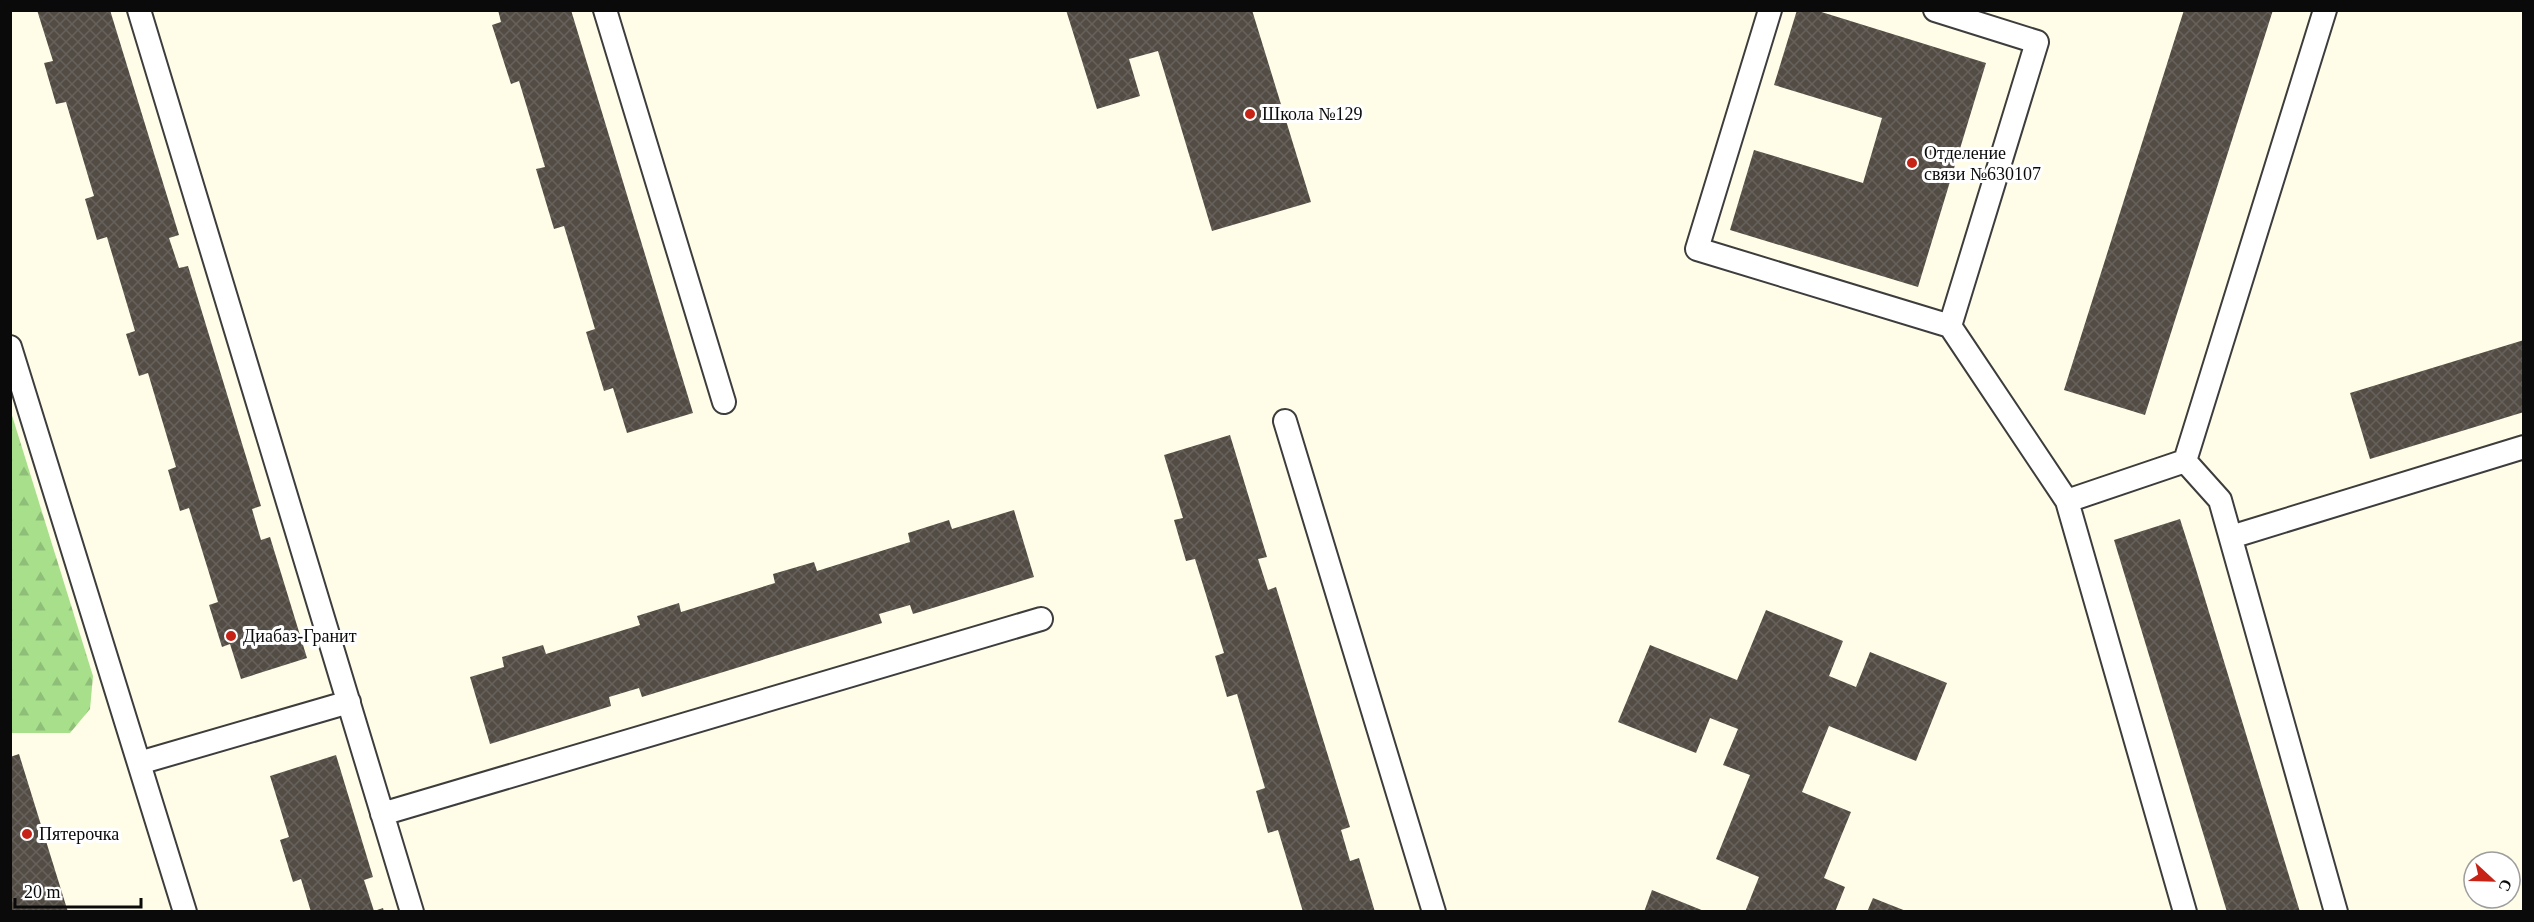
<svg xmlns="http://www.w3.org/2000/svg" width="2534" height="922" viewBox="0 0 2534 922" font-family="Georgia,serif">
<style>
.forest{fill:url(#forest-firs)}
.building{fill:url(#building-cross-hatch)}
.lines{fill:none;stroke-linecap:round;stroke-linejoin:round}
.lane-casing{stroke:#3d3d3d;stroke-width:26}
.lane{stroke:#fff;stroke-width:22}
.poi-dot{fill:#c62216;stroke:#fff;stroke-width:2}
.labels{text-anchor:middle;stroke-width:6;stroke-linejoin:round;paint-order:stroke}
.poi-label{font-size:18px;fill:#0a0a0a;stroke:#fff;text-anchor:start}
</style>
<defs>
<pattern id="forest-firs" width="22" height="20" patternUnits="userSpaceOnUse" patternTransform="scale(1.5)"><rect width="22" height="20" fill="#a7df8b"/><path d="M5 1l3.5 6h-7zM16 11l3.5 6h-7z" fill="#8ebe77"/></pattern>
<pattern id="building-cross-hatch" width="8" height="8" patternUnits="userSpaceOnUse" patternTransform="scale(1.5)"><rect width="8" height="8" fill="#534c45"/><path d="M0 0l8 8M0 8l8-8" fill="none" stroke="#67615c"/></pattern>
</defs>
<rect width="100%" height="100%" fill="#fffde7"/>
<path class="forest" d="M 10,409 L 93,676 L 90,709 L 70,733 L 11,733 Z"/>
<path class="building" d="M 37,10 L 110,10 L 179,235 L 169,238 L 179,268 L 188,266 L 261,506 L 252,509 L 261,540 L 270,537 L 307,658 L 241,679 L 230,644 L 222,647 L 209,605 L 218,602 L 189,508 L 180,511 L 168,470 L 176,467 L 148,373 L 139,376 L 126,334 L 135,331 L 107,237 L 97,240 L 85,199 L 94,196 L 66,102 L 56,104 L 44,63 L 53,61 Z
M 498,10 L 571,10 L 693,413 L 627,433 L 613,388 L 604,391 L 586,332 L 595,329 L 564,226 L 554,229 L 536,169 L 545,167 L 519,81 L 511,84 L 492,25 L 501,22 Z
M 1066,10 L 1252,10 L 1311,202 L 1212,231 L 1158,51 L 1129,59 L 1140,96 L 1097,109 Z
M 1797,10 L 1815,10 L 1986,63 L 1918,287 L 1730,230 L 1754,150 L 1863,183 L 1882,118 L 1774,85 Z
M 2184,10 L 2273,10 L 2145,415 L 2064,390 Z
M 2524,340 L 2524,412 L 2370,459 L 2350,393 Z
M 1230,435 L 1267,557 L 1258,559 L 1268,590 L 1276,587 L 1350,827 L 1341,830 L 1350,861 L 1359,858 L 1375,912 L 1303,912 L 1278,830 L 1268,833 L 1256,791 L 1265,788 L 1237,694 L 1227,697 L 1215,656 L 1224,653 L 1195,559 L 1186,561 L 1174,520 L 1183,518 L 1164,455 Z
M 1014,510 L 1034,577 L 913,614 L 910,605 L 879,614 L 882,623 L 642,697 L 639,688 L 609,697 L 611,706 L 490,744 L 470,677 L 504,667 L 502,657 L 543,645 L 546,654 L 640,625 L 637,616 L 679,603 L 681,612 L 775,583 L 773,574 L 814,562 L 817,571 L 910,542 L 908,533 L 949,520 L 952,529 Z
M 2180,519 L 2195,566 L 2300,912 L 2227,912 L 2114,540 Z
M 1766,610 L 1843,641 L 1829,676 L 1856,687 L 1870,652 L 1947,683 L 1916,761 L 1829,726 L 1802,792 L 1851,812 L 1824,878 L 1845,887 L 1835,912 L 1745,912 L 1759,877 L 1716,859 L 1750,775 L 1723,765 L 1738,729 L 1710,718 L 1696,753 L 1618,722 L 1650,645 L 1737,680 Z
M 19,754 L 68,912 L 10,912 L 10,757 Z
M 336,755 L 373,877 L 364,880 L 374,911 L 383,908 L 384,912 L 311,912 L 301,879 L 293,882 L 280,840 L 289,837 L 270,776 Z
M 1652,890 L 1704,911 L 1704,912 L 1644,912 Z
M 1873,898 L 1906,911 L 1906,912 L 1867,912 Z"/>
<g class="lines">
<defs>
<path id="lane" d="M 139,10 L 412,912
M 605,10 L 724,402
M 1770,10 L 1697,249 L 1950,326 L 2067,501 L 2185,912
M 1935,10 L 2037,42 L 1950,326
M 10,347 L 185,912
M 1285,421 L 1434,912
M 2185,461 L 2220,500 L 2336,912
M 2067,501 L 2185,461 L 2325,10
M 2231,537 L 2524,447
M 139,763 L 349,702
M 382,814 L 1041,619"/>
</defs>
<use href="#lane" class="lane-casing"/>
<use href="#lane" class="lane"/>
</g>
<g class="poi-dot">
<circle cx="1250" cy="114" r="6"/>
<circle cx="1912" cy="163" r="6"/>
<circle cx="231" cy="636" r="6"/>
<circle cx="27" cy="834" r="6"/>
</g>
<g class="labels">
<g class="poi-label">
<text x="1262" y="120">Школа №129</text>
<text x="1924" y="159">Отделение<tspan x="1924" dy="21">связи №630107</tspan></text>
<text x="243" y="642">Диабаз-Гранит</text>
<text x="39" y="840">Пятерочка</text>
</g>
</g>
<rect width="2534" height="922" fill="none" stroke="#0a0a0a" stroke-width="24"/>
<g transform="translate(2492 880) rotate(112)"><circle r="28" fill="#ffffff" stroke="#9d9d9d" stroke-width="1.5"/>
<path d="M0-4.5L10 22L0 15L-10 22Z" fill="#c62216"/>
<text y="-9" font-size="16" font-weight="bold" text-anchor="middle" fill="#0a0a0a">С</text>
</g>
<path d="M15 898v9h126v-9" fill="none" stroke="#0a0a0a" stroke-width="3"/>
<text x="24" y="898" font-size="18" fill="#0a0a0a" stroke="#ffffff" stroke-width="4.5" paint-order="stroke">20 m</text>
</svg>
